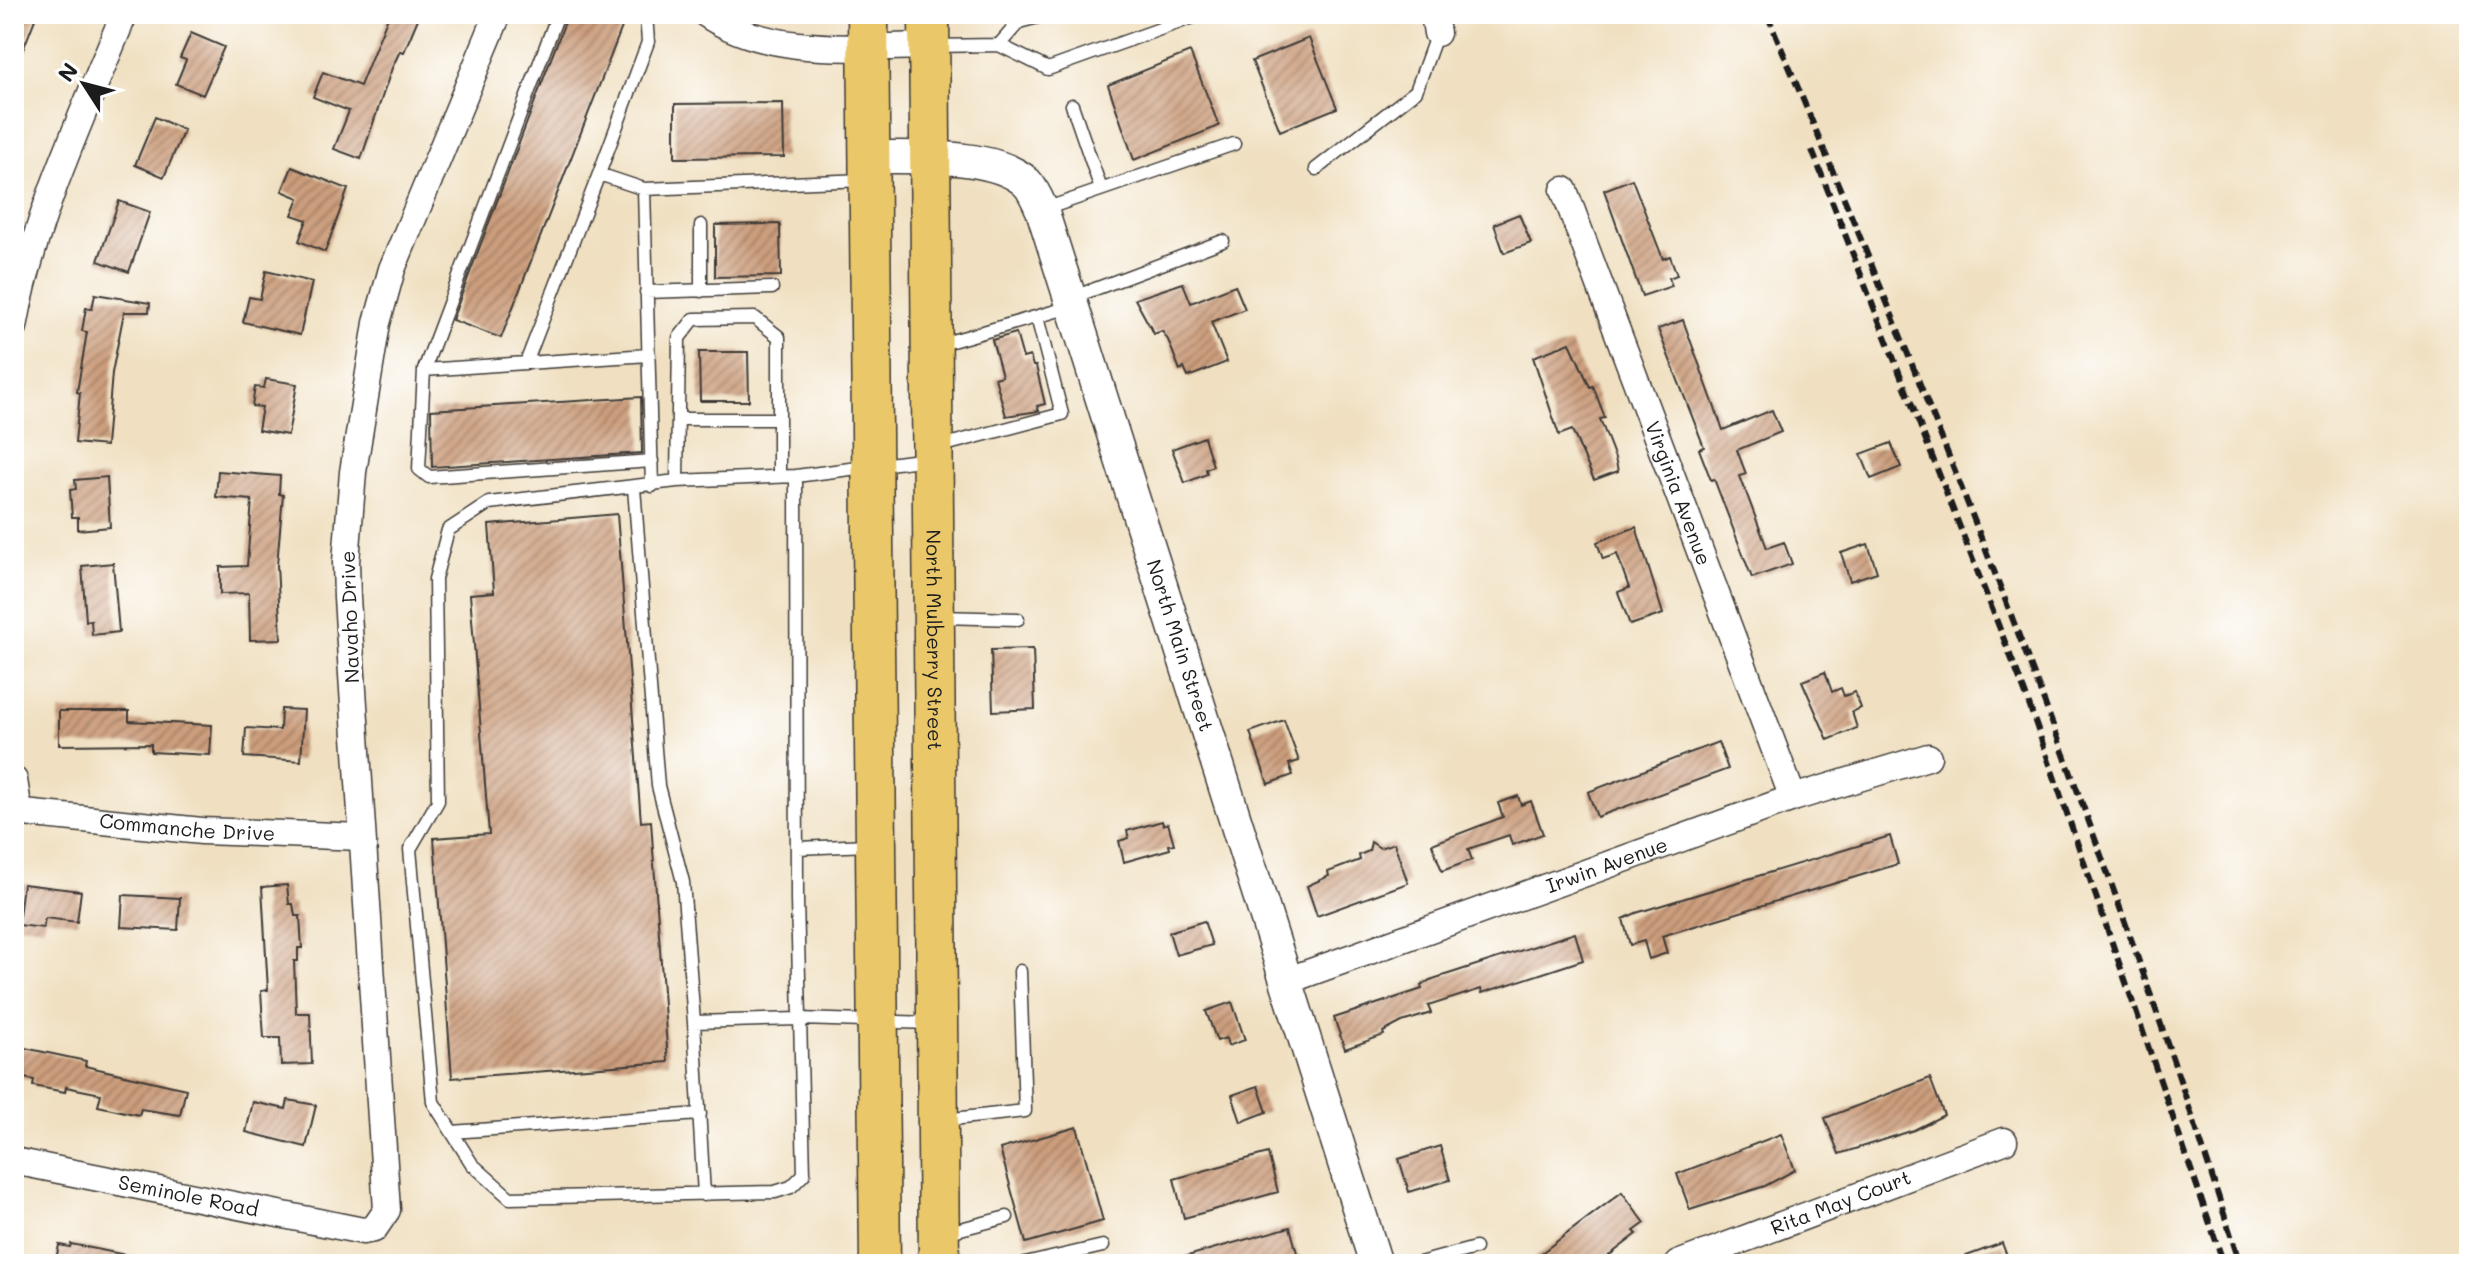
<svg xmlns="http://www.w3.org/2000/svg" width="2483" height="1278" viewBox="0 0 2483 1278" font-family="Mali,sans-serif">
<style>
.building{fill:url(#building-hatch)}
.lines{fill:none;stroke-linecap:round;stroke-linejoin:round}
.service-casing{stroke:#3c3935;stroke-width:15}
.minor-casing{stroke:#3c3935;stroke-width:29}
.tertiary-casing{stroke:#3c3935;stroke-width:35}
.primary-casing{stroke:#3c3935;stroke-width:43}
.service{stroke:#fff;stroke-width:12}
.minor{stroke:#fff;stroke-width:26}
.tertiary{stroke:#fff;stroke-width:32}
.primary{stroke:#eac769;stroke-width:40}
.rail{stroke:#1c1c1c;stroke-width:6;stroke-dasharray:12 6;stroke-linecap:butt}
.labels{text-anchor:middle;stroke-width:7;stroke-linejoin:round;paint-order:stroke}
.street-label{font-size:20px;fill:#1c1c1c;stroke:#fff}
</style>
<defs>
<pattern id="building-hatch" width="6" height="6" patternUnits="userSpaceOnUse" patternTransform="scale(2)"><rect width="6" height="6" fill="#cc9e7d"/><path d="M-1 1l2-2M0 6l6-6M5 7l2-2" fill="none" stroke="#a58066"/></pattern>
</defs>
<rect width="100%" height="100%" fill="#fff"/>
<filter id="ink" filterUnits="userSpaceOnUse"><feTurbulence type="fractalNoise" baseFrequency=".0125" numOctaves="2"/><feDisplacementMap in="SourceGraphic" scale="16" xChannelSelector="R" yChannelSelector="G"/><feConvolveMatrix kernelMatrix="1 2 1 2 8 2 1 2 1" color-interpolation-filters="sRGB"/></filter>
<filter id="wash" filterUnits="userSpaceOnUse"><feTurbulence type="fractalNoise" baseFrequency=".006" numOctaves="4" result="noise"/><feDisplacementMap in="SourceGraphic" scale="32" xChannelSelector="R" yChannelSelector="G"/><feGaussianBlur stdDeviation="1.8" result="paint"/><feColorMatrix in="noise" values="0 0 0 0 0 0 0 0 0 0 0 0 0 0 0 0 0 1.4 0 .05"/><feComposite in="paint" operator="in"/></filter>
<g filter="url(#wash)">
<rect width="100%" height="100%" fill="#f0e0c1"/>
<g id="blocks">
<path class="building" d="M 14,14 L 37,14 L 15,70 L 14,69 Z
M 389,14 L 420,14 L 404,52 L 400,51 L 392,68 L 361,159 L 334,149 L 349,111 L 313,97 L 323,72 L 360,86 Z
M 568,14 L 627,14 L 501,338 L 452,320 Z
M 191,33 L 224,47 L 203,95 L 176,84 L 186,60 L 180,58 Z
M 1309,38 L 1337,108 L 1280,131 L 1252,61 Z
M 1190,52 L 1219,126 L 1134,160 L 1108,85 Z
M 783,103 L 784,157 L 675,158 L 675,104 Z
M 155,117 L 184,130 L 164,177 L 135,165 Z
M 292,167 L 348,189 L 325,252 L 299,241 L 307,220 L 292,215 L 299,198 L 282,191 Z
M 1632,179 L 1663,259 L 1670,256 L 1677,275 L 1669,278 L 1672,286 L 1642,296 L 1604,190 Z
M 119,201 L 150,212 L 129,272 L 98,261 Z
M 1519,214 L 1531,243 L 1504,253 L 1494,224 Z
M 780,224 L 781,276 L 715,277 L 715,225 Z
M 266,271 L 312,282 L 300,335 L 243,322 L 249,297 L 260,299 Z
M 1183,283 L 1191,303 L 1235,285 L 1245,309 L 1211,322 L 1227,362 L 1188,377 L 1184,368 L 1180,370 L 1168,340 L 1162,331 L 1154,334 L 1135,299 Z
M 95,294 L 150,303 L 149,312 L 124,312 L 112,373 L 106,446 L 75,443 L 80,393 L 77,392 L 87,332 L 82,331 L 86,308 L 92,309 Z
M 1683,320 L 1723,430 L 1772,410 L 1781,432 L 1737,450 L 1746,474 L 1740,476 L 1767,548 L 1784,542 L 1792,564 L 1752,578 L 1714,479 L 1711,480 L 1699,449 L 1704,447 L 1658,329 Z
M 1016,333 L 1023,358 L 1030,356 L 1033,366 L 1036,366 L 1045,404 L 1037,406 L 1039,411 L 1006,416 L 995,378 L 1002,376 L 992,340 Z
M 1570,343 L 1590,387 L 1593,386 L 1605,418 L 1600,419 L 1615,458 L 1618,471 L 1594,480 L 1572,430 L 1559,435 L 1533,357 Z
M 699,352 L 748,352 L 749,401 L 700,401 Z
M 266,379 L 297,384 L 288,435 L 258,430 L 262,407 L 252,406 L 255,387 L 264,388 Z
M 641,397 L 642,453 L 432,467 L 431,410 Z
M 1204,437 L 1213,466 L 1206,469 L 1207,474 L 1185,483 L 1172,449 Z
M 1891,443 L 1901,467 L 1871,479 L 1861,454 Z
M 218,471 L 280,476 L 279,494 L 283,495 L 277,565 L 281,639 L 250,640 L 249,593 L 220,594 L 220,567 L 247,566 L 252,500 L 216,497 Z
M 107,477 L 110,527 L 78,530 L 78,517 L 72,517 L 70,490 L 76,489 L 75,480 Z
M 617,514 L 641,822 L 651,821 L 668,1062 L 452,1078 L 434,838 L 489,834 L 470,594 L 494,592 L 489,525 Z
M 1636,527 L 1663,614 L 1630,625 L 1618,592 L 1629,588 L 1617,554 L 1603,559 L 1597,542 Z
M 1868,544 L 1877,572 L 1850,581 L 1841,553 Z
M 113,563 L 119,632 L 92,635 L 91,620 L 86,621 L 82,566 Z
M 1033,649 L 1035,709 L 993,711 L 991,650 Z
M 1825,672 L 1832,692 L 1841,688 L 1844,696 L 1855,692 L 1861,708 L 1852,712 L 1857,728 L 1828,740 L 1802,681 Z
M 281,709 L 304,710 L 301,761 L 244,757 L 246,728 L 280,730 Z
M 59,711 L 129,711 L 129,721 L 212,725 L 210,755 L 151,752 L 151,744 L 59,745 Z
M 1284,720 L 1299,761 L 1289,764 L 1293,775 L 1268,784 L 1250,732 Z
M 1718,742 L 1728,769 L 1597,817 L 1588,792 Z
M 1518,796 L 1521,805 L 1531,801 L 1543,834 L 1512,845 L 1509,835 L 1468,849 L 1472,860 L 1442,871 L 1432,844 L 1503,817 L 1498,803 Z
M 1162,821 L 1163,825 L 1168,823 L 1174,844 L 1169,845 L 1170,849 L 1124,862 L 1119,841 L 1129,838 L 1127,831 Z
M 1890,836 L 1898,864 L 1662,936 L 1667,953 L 1649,959 L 1644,941 L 1630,945 L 1623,919 L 1636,913 Z
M 1371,842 L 1380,848 L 1394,843 L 1408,883 L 1317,916 L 1307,886 L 1329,876 L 1328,872 L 1360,860 L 1359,855 L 1369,851 Z
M 23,884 L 81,891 L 77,922 L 45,918 L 43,928 L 18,925 Z
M 287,885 L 289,904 L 293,904 L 295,916 L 300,916 L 302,948 L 298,948 L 298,961 L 294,961 L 296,1013 L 310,1013 L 312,1064 L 281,1065 L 280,1038 L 264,1038 L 261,991 L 268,990 L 262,887 Z
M 123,895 L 180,898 L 178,930 L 121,927 Z
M 1204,921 L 1212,945 L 1176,955 L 1169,932 Z
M 1575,933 L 1583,960 L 1482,993 L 1481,989 L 1428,1006 L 1431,1013 L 1402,1022 L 1383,1032 L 1384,1035 L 1345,1049 L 1334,1018 L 1422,989 L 1421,986 L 1430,980 Z
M 1232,1002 L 1245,1040 L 1228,1046 L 1226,1038 L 1217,1041 L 1206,1011 Z
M 20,1047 L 86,1061 L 85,1066 L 186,1089 L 180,1115 L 141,1109 L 139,1115 L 98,1106 L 101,1094 L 66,1087 L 65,1092 L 33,1086 L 34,1080 L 14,1076 Z
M 1930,1078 L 1944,1115 L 1914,1130 L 1839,1154 L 1825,1118 Z
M 1258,1086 L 1267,1112 L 1241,1122 L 1232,1095 Z
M 288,1100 L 316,1105 L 306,1147 L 246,1132 L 253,1102 L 286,1109 Z
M 1077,1127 L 1103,1221 L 1026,1243 L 1000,1149 Z
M 1781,1134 L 1795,1170 L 1765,1186 L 1690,1210 L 1677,1174 Z
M 1440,1146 L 1450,1180 L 1409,1192 L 1399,1159 Z
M 1268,1153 L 1278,1192 L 1184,1218 L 1174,1179 Z
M 1622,1192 L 1645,1223 L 1634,1231 L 1637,1234 L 1598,1264 L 1527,1264 Z
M 1290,1227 L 1300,1264 L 1178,1264 L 1177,1259 Z
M 2002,1243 L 2010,1264 L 1950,1264 L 1950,1262 Z
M 71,1244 L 131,1256 L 130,1264 L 55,1264 L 59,1245 L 70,1247 Z"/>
</g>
</g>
<g filter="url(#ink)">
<use href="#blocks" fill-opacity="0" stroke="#3c3935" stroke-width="2"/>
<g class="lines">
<defs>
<path id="service" d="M 558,14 L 424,370 L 419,469 L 429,477 L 652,461
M 1019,22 L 1050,14
M 999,45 L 1019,22 L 1022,14
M 932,46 L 999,45 L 1048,69 L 1202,14
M 1072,105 L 1101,189
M 1316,169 L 1416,91 L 1437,33
M 644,189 L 599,174 L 648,42 L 646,14
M 1042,210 L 1234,144
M 701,225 L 701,291
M 646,292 L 772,288
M 1071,298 L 1223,241
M 938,345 L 1070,307
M 526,363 L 649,355
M 424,370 L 526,363 L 599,174
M 678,419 L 779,419
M 937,447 L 1062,414 L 1037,317
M 796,476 L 797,900 L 804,1174 L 791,1187 L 775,1192 L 510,1198 L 472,1164 L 433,1102 L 410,849 L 438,801 L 435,579 L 448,530 L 489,503 L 677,481 L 796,476 L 927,459
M 677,481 L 679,338 L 694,319 L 755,318 L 779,337 L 779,476
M 652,486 L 644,189 L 864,180
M 634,488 L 658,786 L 683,882 L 694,1022 L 799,1019 L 931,1023
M 939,617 L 1018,619
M 797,848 L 869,845
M 694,1022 L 704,1195
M 944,1120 L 1025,1111 L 1020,971
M 452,1132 L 700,1114
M 945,1233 L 1007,1217
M 1025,1264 L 1103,1246
M 1416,1264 L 1475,1248"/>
<g id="minor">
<path d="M 706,14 C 769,57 857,47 929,46"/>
<path d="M 1434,14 L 1437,33"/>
<path id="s1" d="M 1564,190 L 1793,798"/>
<path d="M 14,327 C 33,219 83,115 124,14"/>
<path d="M 14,780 L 19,812"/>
<path id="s2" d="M 14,812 L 202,831 L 362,837"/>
<path id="s3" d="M 1289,980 L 1793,798 L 1928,757"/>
<path id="s4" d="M 14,1161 L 363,1231 L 374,1229 L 387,1210 L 347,598 L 346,562 L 353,472 L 377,323 L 392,269 L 498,14"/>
<path id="s5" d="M 1678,1264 L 2004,1141"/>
</g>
<g id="tertiary">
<path id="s6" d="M 870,157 C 912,158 995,152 1027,183 C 1033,189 1038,201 1042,210 L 1376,1264"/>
</g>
<g id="primary">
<path d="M 868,14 L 880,1264"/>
<path id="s7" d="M 929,14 L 939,1264"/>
</g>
</defs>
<use href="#service" class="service-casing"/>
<use href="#minor" class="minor-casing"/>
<use href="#tertiary" class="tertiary-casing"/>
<use href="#primary" class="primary-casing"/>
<use href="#service" class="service"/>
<use href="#minor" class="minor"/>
<use href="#tertiary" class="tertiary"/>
<use href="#primary" class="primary"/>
<path class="rail" d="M 1767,14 C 1940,424 2106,839 2240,1264
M 1812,150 L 2025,693 L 2224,1264"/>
</g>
</g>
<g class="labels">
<g class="street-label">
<text dy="7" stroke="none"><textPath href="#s1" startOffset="324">Virginia Avenue</textPath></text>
<text transform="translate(350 617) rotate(-92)" y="7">Navaho Drive</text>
<text dy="7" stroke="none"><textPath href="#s7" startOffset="626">North Mulberry Street</textPath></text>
<text dy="7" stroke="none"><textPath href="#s6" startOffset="650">North Main Street</textPath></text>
<text dy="7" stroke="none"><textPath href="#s2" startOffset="174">Commanche Drive</textPath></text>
<text dy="7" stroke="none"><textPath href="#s3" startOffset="338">Irwin Avenue</textPath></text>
<text dy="7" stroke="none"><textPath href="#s4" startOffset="178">Seminole Road</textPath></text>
<text dy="7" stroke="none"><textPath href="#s5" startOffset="174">Rita May Court</textPath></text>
</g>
</g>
<rect width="2483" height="1278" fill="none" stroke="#fff" stroke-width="48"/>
<g transform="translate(84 84) rotate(306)" stroke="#ffffff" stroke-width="6" paint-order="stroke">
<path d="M0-6L14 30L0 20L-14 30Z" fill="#1c1c1c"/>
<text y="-12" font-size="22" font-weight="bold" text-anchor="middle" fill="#1c1c1c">N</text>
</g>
</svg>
